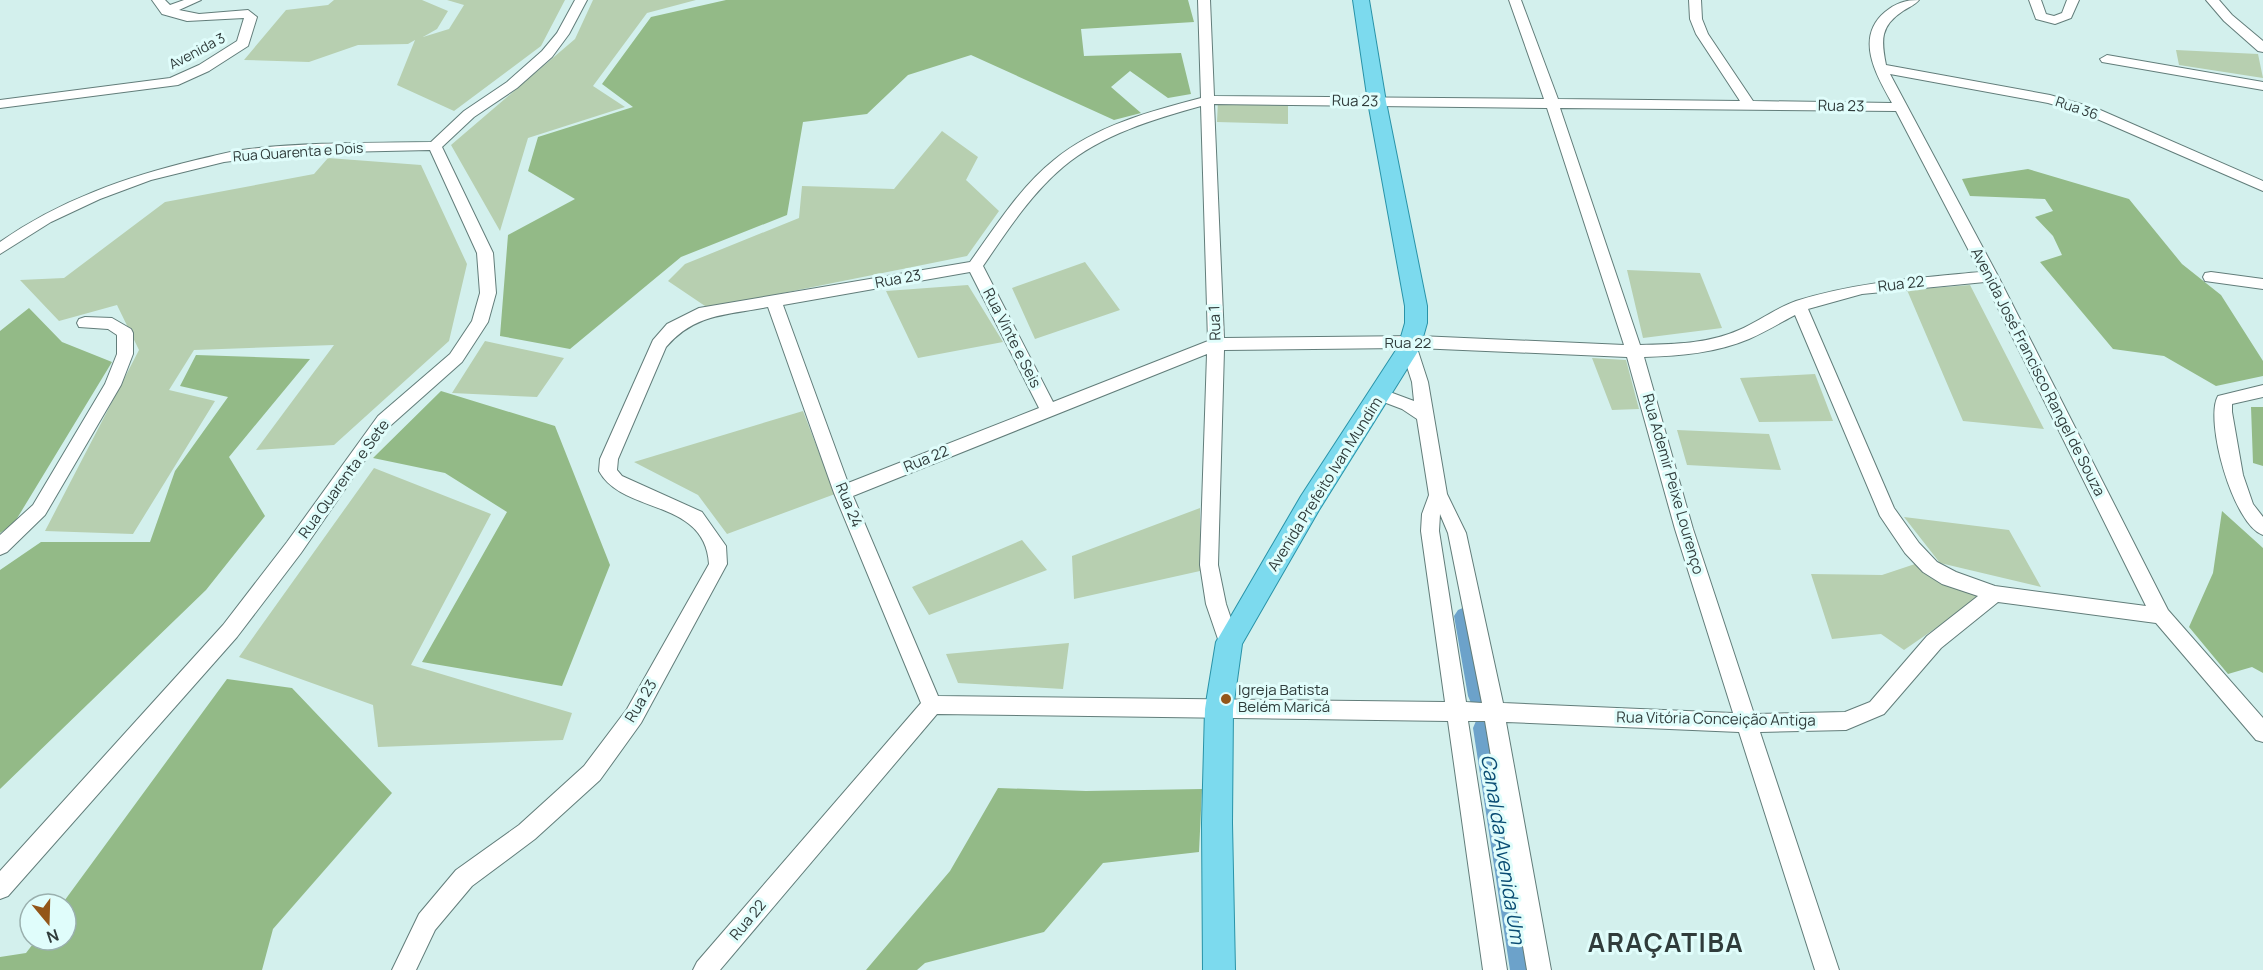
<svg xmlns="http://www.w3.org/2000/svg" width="2263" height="970" viewBox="0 0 2263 970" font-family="Manrope,sans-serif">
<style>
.green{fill:#b7cfb0}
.forest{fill:#93ba87}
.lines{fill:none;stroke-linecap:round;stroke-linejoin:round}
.canal{fill:#6ca2ca;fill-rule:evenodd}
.minor-casing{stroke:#627d7a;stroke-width:2}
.major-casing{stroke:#2993a8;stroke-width:2}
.minor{fill:#fff;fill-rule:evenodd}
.major{fill:#7cdaee;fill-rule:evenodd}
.poi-dot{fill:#935619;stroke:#e0fdfb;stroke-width:2}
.labels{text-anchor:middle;stroke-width:6;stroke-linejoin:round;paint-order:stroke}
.far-street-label{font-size:14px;fill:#303c3b;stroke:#e0fdfb}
.street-label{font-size:15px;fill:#303c3b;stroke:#e0fdfb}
.poi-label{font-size:15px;fill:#303c3b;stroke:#e0fdfb;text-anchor:start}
.near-water-label{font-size:20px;font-style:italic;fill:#094c73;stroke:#e0fdfb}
.near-district-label{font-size:26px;font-weight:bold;letter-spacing:1.5px;fill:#303c3b;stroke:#e0fdfb}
</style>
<rect width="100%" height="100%" fill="#d3f0ed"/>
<path class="green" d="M 334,0 L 422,0 L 448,11 L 437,29 L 423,37 L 449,29 L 464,5 L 447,0 L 565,0 L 541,46 L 454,111 L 397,85 L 415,40 L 408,44 L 358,45 L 309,62 L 244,60 L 286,10 L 328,5 Z
M 593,0 L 696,0 L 647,13 L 593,86 L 625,107 L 528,138 L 500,231 L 451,145 L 575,39 Z
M 2176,50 L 2258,54 L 2263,78 L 2179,65 Z
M 1218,100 L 1288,103 L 1288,124 L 1217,122 Z
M 942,131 L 978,157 L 966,180 L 999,211 L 967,256 L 708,308 L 668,281 L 685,264 L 799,218 L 802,186 L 894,189 Z
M 328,158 L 421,165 L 467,264 L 449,341 L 334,445 L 256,450 L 334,345 L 194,350 L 169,390 L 215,401 L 133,534 L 45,531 L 139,350 L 117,305 L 59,321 L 20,280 L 64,278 L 165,202 L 314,174 Z
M 1085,262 L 1120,310 L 1035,339 L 1012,288 Z
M 1627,270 L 1700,273 L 1722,328 L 1643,338 Z
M 968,285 L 1003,342 L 918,358 L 886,291 Z
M 1970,285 L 2044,429 L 1963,421 L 1907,290 Z
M 485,341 L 564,358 L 537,397 L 452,393 Z
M 1592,358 L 1626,360 L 1639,409 L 1612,410 Z
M 1815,374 L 1833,421 L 1759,422 L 1740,378 Z
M 803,411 L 835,494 L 727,534 L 698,495 L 634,462 Z
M 1677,430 L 1769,434 L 1781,470 L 1687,465 Z
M 374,468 L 491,514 L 411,665 L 572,713 L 563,740 L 378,747 L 373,705 L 239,657 Z
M 1200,508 L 1200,571 L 1074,599 L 1072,556 Z
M 1904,517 L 2009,530 L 2041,587 L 1940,563 Z
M 1022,540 L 1047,570 L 929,615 L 912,587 Z
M 1918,563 L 1981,597 L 1904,650 L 1881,634 L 1832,639 L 1811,574 L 1882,575 Z
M 1069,643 L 1063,689 L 958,683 L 946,654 Z"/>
<path class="forest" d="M 726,0 L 1188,0 L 1194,22 L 1081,29 L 1084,56 L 1181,53 L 1191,94 L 1168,98 L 1130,71 L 1111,87 L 1141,113 L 1114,120 L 971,55 L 908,75 L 867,114 L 803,122 L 787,215 L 681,257 L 570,349 L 500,336 L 508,235 L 575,199 L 528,171 L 538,137 L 633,107 L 602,84 L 651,17 Z
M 2028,169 L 2129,199 L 2182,264 L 2221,295 L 2263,361 L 2263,376 L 2216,386 L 2164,356 L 2113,349 L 2040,262 L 2062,255 L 2053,236 L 2035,217 L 2053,211 L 2045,199 L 1970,196 L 1962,179 Z
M 29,308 L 62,342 L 112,362 L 13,525 L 0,533 L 0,331 Z
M 196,355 L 310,359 L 229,457 L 265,516 L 206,590 L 0,789 L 0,570 L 41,542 L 150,542 L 175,471 L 228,397 L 180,386 Z
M 441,391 L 555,426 L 610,565 L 562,686 L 422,662 L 507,512 L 445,473 L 373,458 Z
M 2251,407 L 2263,407 L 2263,466 L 2253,463 Z
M 2222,511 L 2263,548 L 2263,673 L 2252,667 L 2228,674 L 2189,627 L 2213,573 Z
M 227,679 L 292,688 L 392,793 L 273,929 L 262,970 L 0,970 L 0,957 L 26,953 L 36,940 L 66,940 L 66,904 L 62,904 Z
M 998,788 L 1086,791 L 1202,789 L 1199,852 L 1103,863 L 1044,932 L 925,963 L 917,970 L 866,970 L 950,871 Z"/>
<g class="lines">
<path class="canal" d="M 1465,607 L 1472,610 L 1476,616 L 1490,696 L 1487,703 L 1479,706 L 1471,703 L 1468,696 L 1454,616 L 1458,610 Z
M 1484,718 L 1492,721 L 1495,728 L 1536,970 L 1510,970 L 1473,728 L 1476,721 Z"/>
<defs>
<path id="minor" d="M 152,0 L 165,0 L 170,5 L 184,0 L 201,0 L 179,10 L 199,14 L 248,10 L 257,17 L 248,46 L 209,71 L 178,85 L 0,108 L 0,100 L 170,78 L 199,65 L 237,41 L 244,18 L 187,21 L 162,14 Z
M 575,0 L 587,0 L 569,34 L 552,57 L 517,88 L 474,117 L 442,147 L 493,253 L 496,293 L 488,322 L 462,362 L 390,426 L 381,437 L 301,553 L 237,637 L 8,896 L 0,899 L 0,871 L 223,625 L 287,542 L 378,416 L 450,354 L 472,321 L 480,293 L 477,253 L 430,150 L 296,153 L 224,162 L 151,180 L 100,199 L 51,222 L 0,254 L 0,242 C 60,200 126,177 196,160 C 214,156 231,151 249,149 C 310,142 371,143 431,142 L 464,111 L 507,82 L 542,51 L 557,33 Z
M 1198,0 L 1210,0 L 1214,96 L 1544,99 L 1509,0 L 1521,0 L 1558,99 L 1740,101 L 1696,34 L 1690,19 L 1689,0 L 1701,0 L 1702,19 L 1708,34 L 1753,101 L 1892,103 C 1877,76 1854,38 1885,12 C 1896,3 1905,0 1919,0 C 1915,5 1909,7 1903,11 C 1880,26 1881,40 1886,65 L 2050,95 L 2098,109 L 2263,181 L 2263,191 L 2088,115 L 2048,103 L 1890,74 L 1998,276 L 2168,610 L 2263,718 L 2263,742 L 2256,740 L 2156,623 L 1998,602 L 1941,648 L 1884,714 L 1846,730 L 1760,732 L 1839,970 L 1815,970 L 1739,732 L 1506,722 L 1551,970 L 1527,970 L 1485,721 L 1468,721 L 1507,970 L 1483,970 L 1448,721 L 937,714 L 720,970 L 693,970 L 697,962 L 921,703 L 834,493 L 768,307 C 728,315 695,313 666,347 L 618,459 L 617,470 L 622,476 L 702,512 L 726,546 L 727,564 L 641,723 L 600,780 L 535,839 L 472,886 L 435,930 L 416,970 L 392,970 L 419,914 L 456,870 L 519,825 L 584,766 L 627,709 L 709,564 C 705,498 623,515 599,471 L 600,459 L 653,340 L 667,324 L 699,308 L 970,262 C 996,226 1020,187 1054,160 C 1095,126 1151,111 1201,98 ZM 1214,104 L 1547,108 L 1624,345 L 1419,336 L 1224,338 ZM 1201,106 L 1208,341 L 1053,402 L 983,266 C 1007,231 1031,194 1063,167 C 1101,135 1154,119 1201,106 ZM 1560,108 L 1896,111 L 1980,272 C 1918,278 1856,282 1796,301 C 1776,308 1758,322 1739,330 C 1708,344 1673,344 1640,345 ZM 970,272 L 1039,408 L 848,483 L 783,305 ZM 1985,282 L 2146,606 L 1995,586 L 1956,572 L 1937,562 L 1919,543 L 1894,508 L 1808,309 L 1862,294 ZM 1795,315 L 1880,516 L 1905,553 L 1923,572 L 1942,584 L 1978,596 L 1927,636 L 1870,702 L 1845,712 L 1754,714 L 1693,529 L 1644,357 C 1680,356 1716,353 1749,339 C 1765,332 1780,323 1795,315 ZM 1401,348 L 1412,382 L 1414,401 L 1379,388 L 1373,390 L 1371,394 L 1373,398 L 1402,409 L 1417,419 L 1429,495 L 1422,514 L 1421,531 L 1445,702 L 938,696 L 853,496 L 1207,354 L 1200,565 L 1206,604 L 1219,642 L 1222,648 L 1229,650 L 1236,648 L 1239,642 L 1226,604 L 1218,565 L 1224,350 ZM 1417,348 L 1627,357 L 1675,529 L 1733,713 L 1503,703 L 1466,533 L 1447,494 L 1428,382 ZM 1440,514 L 1448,533 L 1482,703 L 1466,702 L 1439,531 Z
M 2029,0 L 2041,0 L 2046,14 L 2054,16 L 2062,13 L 2067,0 L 2079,0 L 2071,18 L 2055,24 L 2036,19 Z
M 2206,0 L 2219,0 L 2232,15 L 2263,41 L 2263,52 L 2258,51 L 2224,21 Z
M 2107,55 L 2263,82 L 2263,90 L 2102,62 L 2100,59 Z
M 2211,272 L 2263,279 L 2263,289 L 2205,281 L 2203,277 L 2205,273 Z
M 85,317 L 112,318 L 131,329 L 133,333 L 133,354 L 121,385 L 45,515 L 7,552 L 0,555 L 0,535 L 33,505 L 105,384 L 117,354 L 117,335 L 108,329 L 79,327 L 77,323 L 79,319 Z
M 2263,385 L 2263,397 L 2232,404 L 2232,412 L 2243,475 L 2253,504 L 2263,517 L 2263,535 C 2233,525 2204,420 2218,396 Z"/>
<path id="major" d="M 1353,0 L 1369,0 L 1386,102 L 1427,306 L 1427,323 L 1420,348 L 1319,510 L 1242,644 L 1233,709 L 1232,823 L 1235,970 L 1203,970 L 1202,823 L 1205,709 L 1216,642 L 1301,496 L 1398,347 L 1405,323 L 1405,306 L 1368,102 Z"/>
</defs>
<use href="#minor" class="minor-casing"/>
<use href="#major" class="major-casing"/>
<use href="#minor" class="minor"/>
<use href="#major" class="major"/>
</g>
<circle class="poi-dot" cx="1226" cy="699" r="6"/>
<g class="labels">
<g class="far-street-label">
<text transform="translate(197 51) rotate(-28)" y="5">Avenida 3</text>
<text transform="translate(2077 108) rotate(19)" y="5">Rua 36</text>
<text transform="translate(298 152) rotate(-4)" y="5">Rua Quarenta e Dois</text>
</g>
<g class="street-label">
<text transform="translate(1355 101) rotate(1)" y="5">Rua 23</text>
<text transform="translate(1841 106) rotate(1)" y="5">Rua 23</text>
<text transform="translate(898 279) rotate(-10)" y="5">Rua 23</text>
<text transform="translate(1901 284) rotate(-7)" y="5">Rua 22</text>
<text transform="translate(1215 323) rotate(-92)" y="5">Rua 1</text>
<text transform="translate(1012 338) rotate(63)" y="5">Rua Vinte e Seis</text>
<text x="1408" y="348">Rua 22</text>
<text transform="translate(2038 372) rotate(63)" y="5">Avenida José Francisco Rangel de Souza</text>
<text transform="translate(926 459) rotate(-22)" y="5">Rua 22</text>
<text transform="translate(344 479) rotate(-54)" y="5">Rua Quarenta e Sete</text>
<text transform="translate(1325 484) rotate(-58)" y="5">Avenida Prefeito Ivan Mundim</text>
<text transform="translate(1673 484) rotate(74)" y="5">Rua Ademir Peixe Lourenço</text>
<text transform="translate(849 505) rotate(68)" y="5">Rua 24</text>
<text transform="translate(641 701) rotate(-59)" y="5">Rua 23</text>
<text transform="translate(1716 719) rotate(1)" y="5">Rua Vitória Conceição Antiga</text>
<text transform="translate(748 920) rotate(-50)" y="5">Rua 22</text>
</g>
<g class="poi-label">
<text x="1238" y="695">Igreja Batista<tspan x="1238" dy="17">Belém Maricá</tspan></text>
</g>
<g class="near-water-label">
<text transform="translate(1503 849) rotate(81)" y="7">Canal da Avenida Um</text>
</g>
<g class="near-district-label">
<text x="1666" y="952">ARAÇATIBA</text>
</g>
</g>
<g transform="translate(48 922) rotate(161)"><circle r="28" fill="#e0fdfb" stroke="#9ab0ae" stroke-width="1.5"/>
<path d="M0-4.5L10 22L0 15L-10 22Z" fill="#935619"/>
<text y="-9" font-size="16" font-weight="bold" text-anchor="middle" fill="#303c3b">N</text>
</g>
</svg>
